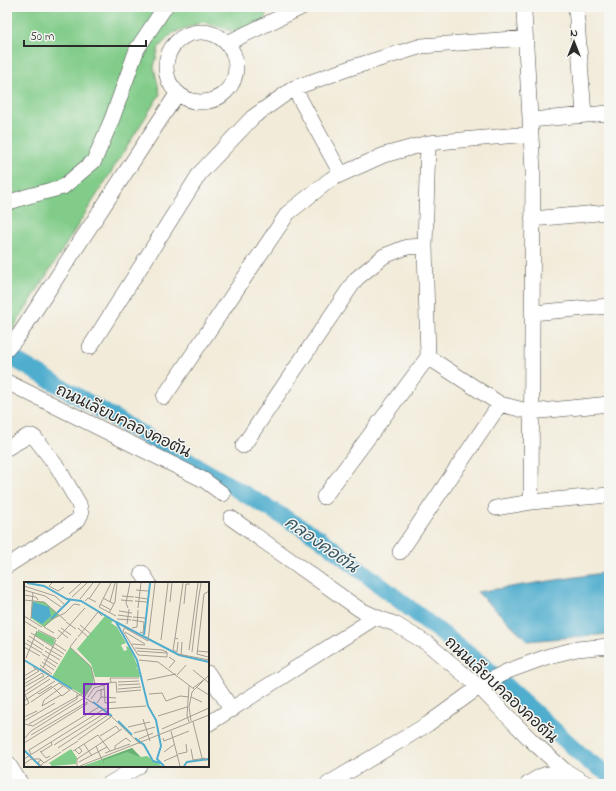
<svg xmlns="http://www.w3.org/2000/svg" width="616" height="791" viewBox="0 0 616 791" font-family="'Indie Flower','Playpen Sans Thai',sans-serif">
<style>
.green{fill:#81cc89;stroke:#567c5a}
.water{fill:#50adce;stroke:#3e6c7c}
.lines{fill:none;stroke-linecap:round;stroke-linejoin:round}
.canal{stroke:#50adce;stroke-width:17}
.minor-casing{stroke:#494845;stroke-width:16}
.minor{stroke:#fff;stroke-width:15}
.labels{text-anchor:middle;stroke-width:3;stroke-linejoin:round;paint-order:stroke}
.street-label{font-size:16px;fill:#2b2b2b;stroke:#f6f6f2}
.water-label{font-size:17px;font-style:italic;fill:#385864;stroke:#f6f6f2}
.inset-river{fill:none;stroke:#50adce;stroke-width:2}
.inset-road{fill:none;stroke:#a29e93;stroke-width:1}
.view{fill:#7b2cbf;fill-opacity:0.15;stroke:#7b2cbf;stroke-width:2}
.inset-edge{fill:none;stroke:#2b2b2b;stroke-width:2}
</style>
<rect width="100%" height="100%" fill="#f6f6f2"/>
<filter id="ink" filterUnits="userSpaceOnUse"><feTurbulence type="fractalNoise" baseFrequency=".025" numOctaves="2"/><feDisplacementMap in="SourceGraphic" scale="8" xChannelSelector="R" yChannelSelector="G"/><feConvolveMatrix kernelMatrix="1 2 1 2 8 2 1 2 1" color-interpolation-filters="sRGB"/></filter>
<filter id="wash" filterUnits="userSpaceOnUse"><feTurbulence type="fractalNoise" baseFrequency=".012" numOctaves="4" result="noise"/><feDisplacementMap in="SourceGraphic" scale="16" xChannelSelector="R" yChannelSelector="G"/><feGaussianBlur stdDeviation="0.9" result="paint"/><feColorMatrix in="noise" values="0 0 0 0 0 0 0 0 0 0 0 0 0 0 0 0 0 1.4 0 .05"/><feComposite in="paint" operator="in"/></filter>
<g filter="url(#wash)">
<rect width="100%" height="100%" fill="#f2ebd9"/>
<path class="green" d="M 7,7 L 265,7 L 266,21 L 236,32 L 203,22 L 173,33 L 159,47 L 154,67 L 160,94 L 11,332 L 7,330 Z"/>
<path class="water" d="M 609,572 L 609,634 L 528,641 L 477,592 Z"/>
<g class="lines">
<path class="canal" d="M 7,355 L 318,537 L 485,667 L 588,761 L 609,774"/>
</g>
</g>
<g filter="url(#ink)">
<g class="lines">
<defs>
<path id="minor" d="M 576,7 L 584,115
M 524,12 L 533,171 L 531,502 L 609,495
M166 67a35 35 0 1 1 70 0a35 35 0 1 1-70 0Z
M 227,43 L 302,7
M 294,88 L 341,174
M 530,120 L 609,113
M 7,203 L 25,197 L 63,187 L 94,161 L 112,119 L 137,49 L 165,7
M 532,219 L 609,212
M 532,313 L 609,306
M 90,347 L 200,173 L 253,117 L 294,88 L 353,67 L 422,46 L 525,38
M 7,349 L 19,335 L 177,94
M 428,357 L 500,404 L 531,412 L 609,404
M 7,382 L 204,480 L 223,494
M 164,397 L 288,213 L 331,179 L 384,155 L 428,143 L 530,134
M 243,446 L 356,279 L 384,256 L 407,247 L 425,246
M 7,448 L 28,436 L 32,436 L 35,438 L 58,468 L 79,504 L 81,514 L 78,520 L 7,566
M 324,497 L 428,357 L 425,246 L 428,143
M 496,508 L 531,502
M 231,518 L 359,609 L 376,617 L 395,624 L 428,644 L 479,687 L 531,740 L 564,770 L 587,784
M 400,552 L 500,404
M 142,573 L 149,583
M 208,673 L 232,710
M 208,724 L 376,617
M 7,762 L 21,784
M 109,784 L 139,766
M 328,784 L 428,724 L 486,682 L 508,671 L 549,656 L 577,649 L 609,646
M 528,784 C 534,780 541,775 548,774 L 564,784"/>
</defs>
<use href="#minor" class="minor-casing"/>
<use href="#minor" class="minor"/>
</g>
</g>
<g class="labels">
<g class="street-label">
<text transform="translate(124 420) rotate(26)" y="6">ถนนเลียบคลองคอตัน</text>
<text transform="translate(502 689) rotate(43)" y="6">ถนนเลียบคลองคอตัน</text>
</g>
<g class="water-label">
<text transform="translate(322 544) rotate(35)" y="6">คลองคอตัน</text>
</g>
</g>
<g transform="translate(24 582)">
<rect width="185" height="185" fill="#f2ebd9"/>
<path d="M 8,19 L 21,20 L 35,33 L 20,45 L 7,36 ZM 81,34 L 89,39 L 87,41 L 93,45 L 102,61 L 97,63 L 100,69 L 103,68 L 102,64 L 106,66 L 114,85 L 111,87 L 114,86 L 116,95 L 71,95 L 67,82 L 53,67 ZM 14,49 L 31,57 L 29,64 L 10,53 ZM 46,65 L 66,83 L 70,96 L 69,103 L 61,114 L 28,95 ZM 108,166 L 117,175 L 123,174 L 138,184 L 59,184 ZM 47,167 L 53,176 L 52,182 L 28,184 L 25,181 Z" fill="#81cc89"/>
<path d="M 108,166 L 116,175 L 103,170 L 80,178 L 80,183 L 79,177 Z" fill="#68b075"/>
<path d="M 9,20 L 25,25 L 27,34 L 18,42 L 7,35 Z" fill="#50adce"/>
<path class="inset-river" d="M 3,1 L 20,4 L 43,17 L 57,19 L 92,40M 27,37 L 47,17M 92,40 L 113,78 L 124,124 L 132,138 L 137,164 L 133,177 L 140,184M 92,40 L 155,73 L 185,80M 120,53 L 126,1M 0,78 L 48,107M 69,120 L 88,134M 94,139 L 108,153M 111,156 L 120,163 L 129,179 L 136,181M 0,168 L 16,184M 160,184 L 163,180 L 185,177"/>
<path class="inset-road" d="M 28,1 L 25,4 L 34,9 L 40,5M 87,1 L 75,25 L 92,34M 0,4 L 31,14 L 41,23M 0,8 L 21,14 L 37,25M 112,8 L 124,9M 45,12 L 57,1M 0,13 L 12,15 L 14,18M 98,14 L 110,15M 48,15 L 63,1M 111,15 L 123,17M 79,16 L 90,22M 56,17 L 69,1M 65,17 L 76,1M 0,18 L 20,20 L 42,39M 97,18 L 109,19M 61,19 L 64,16 L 72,20M 111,19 L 123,20M 86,20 L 91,1M 146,20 L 148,1M 174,20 L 177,1M 76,22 L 87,28M 160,22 L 162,2 L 166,2M 104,26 L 102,21 L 106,1M 114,26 L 117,1M 95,29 L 108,31M 85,31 L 91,20 L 93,1M 94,33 L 108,35M 0,34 L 18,45M 109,35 L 121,36M 7,37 L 9,10M 93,37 L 107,38M 108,38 L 120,40 L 119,51 L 116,50M 0,39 L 13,47M 42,40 L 52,47M 103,42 L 105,27M 56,43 L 67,52M 101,45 L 99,49 L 114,73 L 143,75 L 143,70 L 138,68 L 111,66M 37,46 L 47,53M 54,46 L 64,55M 101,46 L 124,59 L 131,1M 108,46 L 113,45 L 114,28M 14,48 L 32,57M 34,48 L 44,56M 101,50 L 121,62M 7,51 L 40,72M 30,51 L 20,45 L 26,38 L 41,31 L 50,22 L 56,23M 5,54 L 20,64M 54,55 L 74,30 L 78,34M 53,56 L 46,65 L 67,85 L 71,102M 151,56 L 149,68 L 153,70 L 154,60M 33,57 L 61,26M 154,57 L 151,56 L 159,1M 3,58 L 19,68M 137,58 L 144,1M 1,61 L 18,71M 30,61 L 42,69M 108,62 L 121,63M 0,65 L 16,74M 21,65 L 38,75M 165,68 L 174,1M 21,69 L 36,78M 113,69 L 143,71M 173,69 L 185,70M 168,70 L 174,20M 18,72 L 34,82M 154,72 L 185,78M 157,73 L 158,60M 145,75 L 151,79 L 145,86M 184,75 L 173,72 L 180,12 L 185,9M 2,76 L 13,49M 20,77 L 32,85M 115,78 L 134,80 L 170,107M 18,80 L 30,88M 16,83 L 28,92M 16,86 L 26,93M 19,86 L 32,58M 169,88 L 185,101M 153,93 L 162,83M 0,94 L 12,87M 0,98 L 15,89 L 9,85M 123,98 L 152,92M 87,100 L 86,96 L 115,96M 94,100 L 115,99M 0,102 L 18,91 L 20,94 L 0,105M 80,102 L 81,121 L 92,120M 69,103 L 92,100 L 93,111M 94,103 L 116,102M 165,104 L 163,134 L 165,140M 172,105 L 185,113M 169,106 L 181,97M 47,107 L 69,121M 94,107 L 117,105M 0,110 L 26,93M 13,110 L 15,112 L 28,104M 94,110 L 117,108M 0,111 L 5,121 L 0,124M 125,112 L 138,111 L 142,119 L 156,114 L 165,115M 1,113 L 26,97M 64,115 L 70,106 L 80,103M 77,115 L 92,116M 167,115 L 178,120M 67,117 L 73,109 L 80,107M 0,119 L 31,99M 7,120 L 35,101 L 46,108 L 38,114 L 30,106M 73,121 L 77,115 L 77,107M 18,124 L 20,118 L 39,104M 18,124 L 37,113M 87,134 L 116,162M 134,134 L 163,125M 0,135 L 13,129M 119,137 L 126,159M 0,139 L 31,121M 167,139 L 165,125 L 168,110 L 185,93M 169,140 L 178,176M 0,142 L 9,144 L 53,117 L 53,112M 5,142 L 63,109 L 71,100M 104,145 L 126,140M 138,147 L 185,126M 147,149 L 156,184M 110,151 L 131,145M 76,154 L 92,144 L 96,149M 139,156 L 140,159 L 165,149M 0,157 L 7,149 L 60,116 L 67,105M 115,157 L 129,151M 0,161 L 63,122 L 63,120 L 7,153M 60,162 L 68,174M 30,163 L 81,131 L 87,135 L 54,158M 72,164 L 78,178M 34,166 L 84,133M 91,167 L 91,164 L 102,156 L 107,160M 167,167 L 169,178 L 181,176 L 182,179M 51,168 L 55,172 L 58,169 L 55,165M 16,169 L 22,176 L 26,174M 38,169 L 54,159M 49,169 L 74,153 L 86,169M 17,170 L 28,163 L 27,160M 140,170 L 151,162M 81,171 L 106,162M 7,172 L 5,168 L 75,125M 154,172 L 163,170 L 162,162M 0,177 L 80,127 L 122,124M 17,178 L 14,180 L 17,184 L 19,181M 140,179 L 154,173M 55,180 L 83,165M 0,182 L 7,177 L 16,177 L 20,181 L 37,170M 53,184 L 53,177 L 98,147M 56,184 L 185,133"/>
<path class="view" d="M 60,102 L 84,102 L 84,132 L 60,132 Z"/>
<rect width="185" height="185" class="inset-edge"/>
</g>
<rect width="616" height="791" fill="none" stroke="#f6f6f2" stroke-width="24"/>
<g transform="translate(574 42)" stroke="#f6f6f2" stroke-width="3" paint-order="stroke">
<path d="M0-3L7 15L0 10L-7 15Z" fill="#2b2b2b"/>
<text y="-6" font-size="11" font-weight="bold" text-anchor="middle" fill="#2b2b2b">N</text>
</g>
<path d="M24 40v6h122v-6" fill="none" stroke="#2b2b2b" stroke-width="2"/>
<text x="30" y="40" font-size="12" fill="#2b2b2b" stroke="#f6f6f2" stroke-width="3" paint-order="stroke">50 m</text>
</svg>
